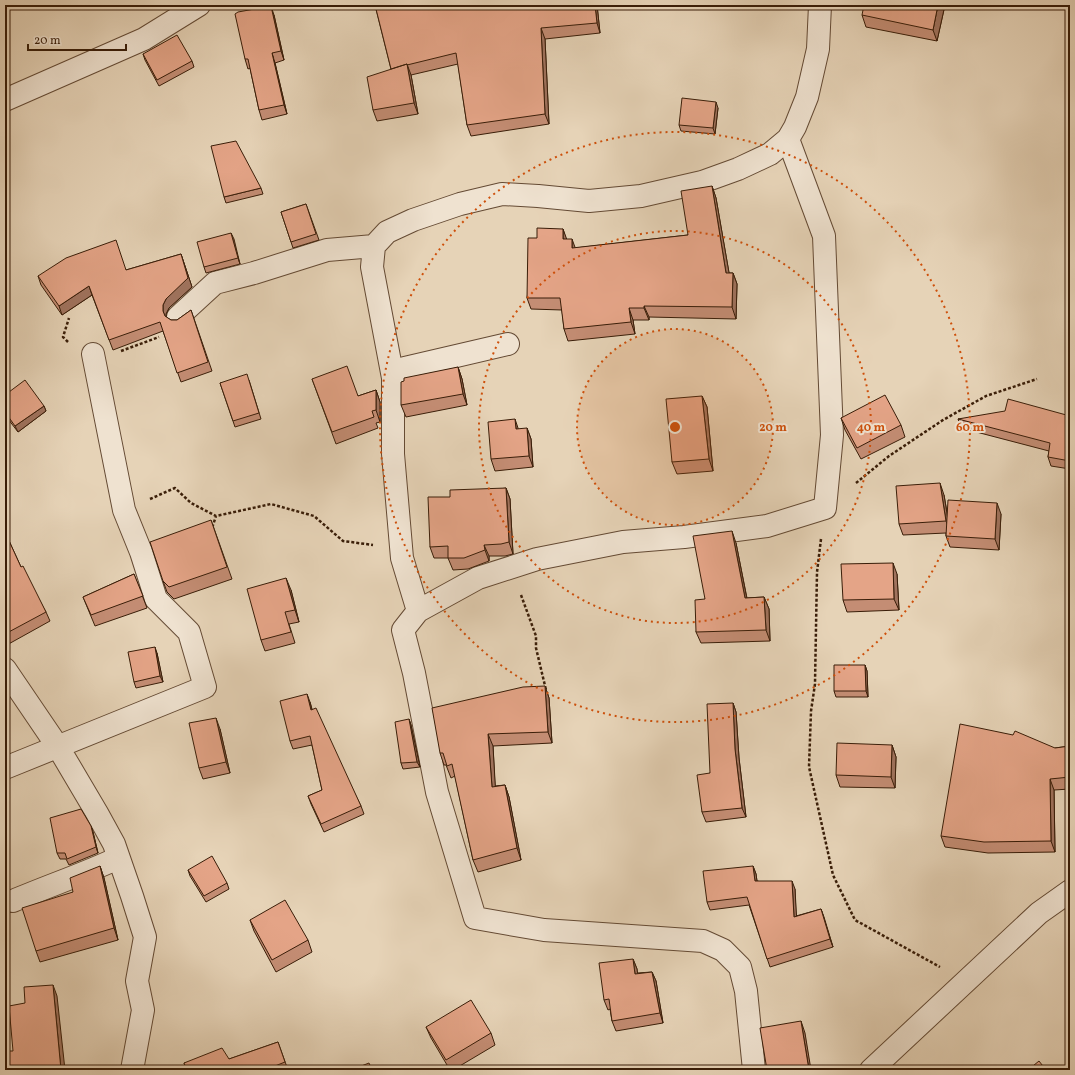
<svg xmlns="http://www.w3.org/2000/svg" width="1075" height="1075" viewBox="0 0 1075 1075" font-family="Vollkorn,serif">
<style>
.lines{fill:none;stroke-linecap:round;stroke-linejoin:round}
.street-casing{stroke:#644a34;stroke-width:24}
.path{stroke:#391d08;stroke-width:2.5;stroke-dasharray:3 2;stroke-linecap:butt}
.street{stroke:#efe2d0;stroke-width:22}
.wall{fill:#c48d74;stroke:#391d08}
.shaded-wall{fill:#a0735e;stroke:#391d08}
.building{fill:#e4a487;stroke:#391d08}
.ring{fill:none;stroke:#ce500b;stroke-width:2;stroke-dasharray:2 4}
.centre{fill:#ce500b;stroke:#efe2d0;stroke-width:2}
.ring-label{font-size:12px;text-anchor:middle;font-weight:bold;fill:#ce500b;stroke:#efe2d0;stroke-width:4;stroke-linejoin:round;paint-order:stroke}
</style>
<rect width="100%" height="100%" fill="#e6d3b7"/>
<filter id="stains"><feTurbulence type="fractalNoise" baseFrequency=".005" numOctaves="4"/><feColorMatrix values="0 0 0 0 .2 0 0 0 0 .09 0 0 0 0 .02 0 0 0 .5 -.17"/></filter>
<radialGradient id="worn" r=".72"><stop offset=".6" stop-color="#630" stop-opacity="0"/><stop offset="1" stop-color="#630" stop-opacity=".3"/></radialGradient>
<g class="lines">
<defs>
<path id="street" d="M 5,100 L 144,39 L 199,5
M 178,317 L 215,283 L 254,273 L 327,250 L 374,246
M 392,371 L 508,344
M 418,611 L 478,578 L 537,559 L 623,542 L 684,537 L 767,526 L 825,508 L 832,435 L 824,236 L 788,139
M 5,669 L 58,747 L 97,813 L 114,844 L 132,896 L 145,937 L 137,981 L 143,1010 L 132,1070
M 5,768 L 205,687 L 189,632 L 156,599 L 141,552 L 124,510 L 93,354
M 13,901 C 48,886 84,874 118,858
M 754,1070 L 746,991 L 740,967 L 723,950 L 703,941 L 544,930 L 475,918 L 437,792 L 414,673 L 403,630 L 418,611 L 402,558 L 393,454 L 393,378 L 372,267 L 374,246 L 387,232 L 413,220 L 460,204 L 502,194 L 538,196 L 589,201 L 641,196 L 702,182 L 738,169 L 770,154 L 788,139 L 795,127 L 807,97 L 818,49 L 820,5
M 871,1070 L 1039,913 L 1070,891"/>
</defs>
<use href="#street" class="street-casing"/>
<path class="path" d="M 68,342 L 63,337 L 69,318
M 121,351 L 159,337
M 856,483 L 889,456 L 943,420 L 986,396 L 1037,379
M 150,499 L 175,488 L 191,503 L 216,516 L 271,504 L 314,516 L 343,541 L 373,545
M 211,526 L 213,525 L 216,516
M 821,539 L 817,572 L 815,684 L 811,711 L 809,767 L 833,875 L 855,920 L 940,967
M 521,595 L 536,636 L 536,648 L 546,690"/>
<use href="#street" class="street"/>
</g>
<path class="wall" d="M 283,5 L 297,5 L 284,7 Z
M 375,5 L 597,5 L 600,33 L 545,39 L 549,124 L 471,136 L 467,125 L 458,64 L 411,75 L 418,114 L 377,121 L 373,110 L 391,69 Z
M 945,5 L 937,41 L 866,27 L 862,15 Z
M 274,15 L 284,60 L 275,63 L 287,114 L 262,120 L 259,110 L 250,68 L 248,69 L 245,59 Z
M 143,54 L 192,61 L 194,67 L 159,86 L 145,60 Z
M 718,108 L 715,134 L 681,131 L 679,125 Z
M 1070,156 L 1070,197 L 1066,185 Z
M 712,186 L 716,198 L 729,273 L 733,273 L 737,284 L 736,319 L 649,317 L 649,320 L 633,320 L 635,334 L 568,341 L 564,329 L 562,310 L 531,309 L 527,298 L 537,238 L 563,229 L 566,239 L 575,248 L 688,235 Z
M 261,188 L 263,194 L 226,203 L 224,197 Z
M 306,204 L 319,240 L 293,248 L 281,212 Z
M 231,233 L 240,264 L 206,273 L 204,267 Z
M 181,254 L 192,287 L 169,308 L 166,314 L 166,317 L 171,320 L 177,320 L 191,310 L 212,371 L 181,382 L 163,331 L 113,350 L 92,295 L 62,315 L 41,285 L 38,276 L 126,270 Z
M 1070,306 L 1070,350 L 1066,339 Z
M 458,367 L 462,379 L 467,405 L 406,417 L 401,405 Z
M 312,379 L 358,396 L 376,390 L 380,402 L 380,422 L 376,423 L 378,428 L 336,444 Z
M 249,380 L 261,419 L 235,427 L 220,383 Z
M 5,395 L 44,406 L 46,411 L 18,432 L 5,415 Z
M 702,396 L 707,407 L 713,471 L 677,474 L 672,462 Z
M 1070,416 L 1070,469 L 1051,466 L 1048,457 L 1049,451 L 961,428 L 958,419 Z
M 841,418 L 901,425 L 905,437 L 861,459 L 845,430 Z
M 527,428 L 531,439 L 533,467 L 495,471 L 491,459 Z
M 506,488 L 510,499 L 513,554 L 505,556 L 489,556 L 489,561 L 468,569 L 453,570 L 448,558 L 434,558 L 430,547 L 450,497 Z
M 944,495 L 947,512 L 1001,514 L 999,550 L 950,547 L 946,536 L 946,533 L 903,535 L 899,524 Z
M 211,520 L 232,579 L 174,599 L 167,592 L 163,581 Z
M 5,532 L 21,567 L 46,612 L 50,621 L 5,646 Z
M 736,543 L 747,598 L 764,597 L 769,609 L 770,641 L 701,643 L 696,632 L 705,599 Z
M 134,574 L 147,608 L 95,626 L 83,597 Z
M 897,574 L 899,610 L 847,612 L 843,600 Z
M 291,590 L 299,622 L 289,624 L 295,643 L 265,651 L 261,640 Z
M 157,653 L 163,682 L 136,688 L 134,682 Z
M 865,665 L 867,671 L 868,697 L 836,697 L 834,691 Z
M 545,686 L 549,698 L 552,743 L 493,746 L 495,786 L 505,785 L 509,797 L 521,860 L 478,872 L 473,860 L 455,776 L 451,778 L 446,765 L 444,765 L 440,753 Z
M 310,702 L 312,709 L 361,806 L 364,814 L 324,832 L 311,804 L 308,796 L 322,790 L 312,745 L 293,749 L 290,741 Z
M 733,703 L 736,712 L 739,758 L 746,817 L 706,822 L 702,812 L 710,773 Z
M 409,719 L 411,725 L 420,767 L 403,769 L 401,763 Z
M 220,729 L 230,773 L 203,779 L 199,768 Z
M 892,745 L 896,757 L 895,788 L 840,787 L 836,775 Z
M 1070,746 L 1070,789 L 1054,790 L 1055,852 L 988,853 L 945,847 L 941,836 L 1055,748 Z
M 91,826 L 93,832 L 98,853 L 69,865 L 66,859 L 60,859 L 57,853 Z
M 100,866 L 104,878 L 118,940 L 40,962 L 36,951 L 73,892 Z
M 753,866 L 756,874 L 757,881 L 795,889 L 796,916 L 821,909 L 833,947 L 770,967 L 749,905 L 710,910 L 707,902 Z
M 188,870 L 227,883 L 229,889 L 206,902 L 190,876 Z
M 250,920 L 308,940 L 312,952 L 276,972 L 254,931 Z
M 633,959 L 637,969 L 637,973 L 652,972 L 656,981 L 663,1023 L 616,1031 L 612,1021 L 610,1009 L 608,1010 L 604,1000 Z
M 426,1027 L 491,1033 L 495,1045 L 453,1070 L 450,1070 L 431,1038 Z
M 278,1042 L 288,1070 L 186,1070 L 184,1063 L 229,1059 Z"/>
<path class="shaded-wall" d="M 595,5 L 597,5 L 600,33 L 597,23 Z
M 938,5 L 945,5 L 937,41 L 933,30 Z
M 271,6 L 274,15 L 284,60 L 281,51 Z
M 541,28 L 545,39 L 549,124 L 545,114 Z
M 272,53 L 275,63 L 287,114 L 284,105 Z
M 407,64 L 411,75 L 418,114 L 414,103 Z
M 716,102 L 718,108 L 715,134 L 713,128 Z
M 712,186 L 716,198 L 731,284 L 726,273 Z
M 563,229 L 567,240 L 563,239 Z
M 231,233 L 234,239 L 240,264 L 238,258 Z
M 572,239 L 576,250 L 572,248 Z
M 181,254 L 192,287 L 169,308 L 166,314 L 166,320 L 163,311 L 163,305 L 166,299 Z
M 733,273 L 737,284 L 736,319 L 732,307 Z
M 89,286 L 92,295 L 62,315 L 59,306 Z
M 644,306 L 649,317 L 649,320 L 644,308 Z
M 629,308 L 633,320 L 635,334 L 631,322 Z
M 458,367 L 462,379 L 467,405 L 463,394 Z
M 376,390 L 380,402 L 380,422 L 376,410 Z
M 702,396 L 707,407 L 713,471 L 709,459 Z
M 44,406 L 46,411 L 18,432 L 15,426 Z
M 515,419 L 519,431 L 516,429 Z
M 527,428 L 531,439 L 533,467 L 529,456 Z
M 940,483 L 944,495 L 950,532 L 946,521 Z
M 506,488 L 510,499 L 513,554 L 509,542 Z
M 997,503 L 1001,514 L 999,550 L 995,539 Z
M 732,531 L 736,543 L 749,610 L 745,598 Z
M 484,545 L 489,556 L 489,561 L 485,550 Z
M 893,563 L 897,574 L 899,610 L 894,599 Z
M 286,578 L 291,590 L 299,622 L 295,610 Z
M 764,597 L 769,609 L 770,641 L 766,630 Z
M 155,647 L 157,653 L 163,682 L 160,676 Z
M 865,665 L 867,671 L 868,697 L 866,691 Z
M 545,686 L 549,698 L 552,743 L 548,732 Z
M 307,694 L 310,702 L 314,718 L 311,710 Z
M 733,703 L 736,712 L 739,758 L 746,817 L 742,808 L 735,749 Z
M 216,718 L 220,729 L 230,773 L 226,762 Z
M 409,719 L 411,725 L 420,767 L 417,762 Z
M 488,734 L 493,746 L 496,798 L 492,787 Z
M 892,745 L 896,757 L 895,788 L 891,777 Z
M 1050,779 L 1054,790 L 1055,852 L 1051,841 Z
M 505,785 L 509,797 L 521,860 L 517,848 Z
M 91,826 L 93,832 L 98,853 L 96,847 Z
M 100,866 L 104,878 L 118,940 L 114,928 Z
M 753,866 L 756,874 L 758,889 L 755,881 Z
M 792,881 L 795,889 L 797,925 L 794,917 Z
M 821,909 L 824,917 L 833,947 L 830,939 Z
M 633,959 L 637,969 L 639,983 L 635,974 Z
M 652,972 L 656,981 L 663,1023 L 660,1013 Z
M 53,985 L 57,996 L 65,1070 L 61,1070 Z
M 801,1021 L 805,1033 L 811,1070 L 809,1070 Z"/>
<path class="building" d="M 375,5 L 595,5 L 597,23 L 541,28 L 545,114 L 467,125 L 456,53 L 407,65 L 407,64 L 391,69 Z
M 864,5 L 938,5 L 933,30 L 862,15 Z
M 271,6 L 281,51 L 272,53 L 284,105 L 259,110 L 248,59 L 245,59 L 235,14 L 238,12 Z
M 177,35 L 192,61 L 157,80 L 143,54 Z
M 407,64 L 414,103 L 373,110 L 367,77 Z
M 682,98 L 716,102 L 713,128 L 679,125 Z
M 236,141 L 261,188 L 224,197 L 211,146 Z
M 1070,156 L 1070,186 L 1066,185 Z
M 712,186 L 726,273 L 733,273 L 732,307 L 644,306 L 644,308 L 629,308 L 631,322 L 564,329 L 560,298 L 527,298 L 528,238 L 537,238 L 537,228 L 563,229 L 563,239 L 572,239 L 572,248 L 688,235 L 681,191 Z
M 306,204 L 316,234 L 291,242 L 281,212 Z
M 231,233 L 238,258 L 204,267 L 197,242 Z
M 116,240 L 126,270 L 181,254 L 188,278 L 166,299 L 163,305 L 163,311 L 165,316 L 171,320 L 177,320 L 191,310 L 208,362 L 177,373 L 160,322 L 109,340 L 89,286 L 59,306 L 38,276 L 66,258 Z
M 1070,306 L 1070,340 L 1066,339 Z
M 347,366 L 358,396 L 376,390 L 376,410 L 372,411 L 374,417 L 332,432 L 312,379 Z
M 458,367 L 463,394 L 401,405 L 401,382 L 404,381 L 404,378 Z
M 247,374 L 259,413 L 233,421 L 220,383 Z
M 25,380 L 44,406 L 15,426 L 5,412 L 5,395 Z
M 885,395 L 901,425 L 857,448 L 841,418 Z
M 702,396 L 709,459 L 672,462 L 666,399 Z
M 1008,399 L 1070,416 L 1070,461 L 1048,457 L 1050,443 L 958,419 L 1005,411 Z
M 515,419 L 516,429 L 527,428 L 529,456 L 491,459 L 488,422 Z
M 940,483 L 946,521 L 899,524 L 896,486 Z
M 506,488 L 509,542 L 501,544 L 484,545 L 485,550 L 464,558 L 448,558 L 448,546 L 430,547 L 428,497 L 450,497 L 450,490 Z
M 948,500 L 997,503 L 995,539 L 946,536 Z
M 211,520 L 227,567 L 169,587 L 163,581 L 150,542 Z
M 732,531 L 745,598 L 764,597 L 766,630 L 696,632 L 695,600 L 705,599 L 693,536 Z
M 5,532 L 21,567 L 23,566 L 46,612 L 5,634 Z
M 893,563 L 894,599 L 843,600 L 841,564 Z
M 134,574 L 143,596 L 91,615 L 83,597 Z
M 286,578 L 295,610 L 285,612 L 291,632 L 261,640 L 247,589 Z
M 155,647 L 160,676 L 134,682 L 128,652 Z
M 834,665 L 865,665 L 866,691 L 834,691 Z
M 545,686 L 548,732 L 488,734 L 492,787 L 505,785 L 517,848 L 473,860 L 452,764 L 447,766 L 443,753 L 440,753 L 432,708 L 523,687 Z
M 307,694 L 311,710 L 316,708 L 361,806 L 321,824 L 308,796 L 322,790 L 310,736 L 290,741 L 280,701 Z
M 733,703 L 735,749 L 742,808 L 702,812 L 697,775 L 710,773 L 707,704 Z
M 216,718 L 226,762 L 199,768 L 189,723 Z
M 409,719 L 417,762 L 401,763 L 395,722 Z
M 960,724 L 1013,735 L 1015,731 L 1055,748 L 1070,746 L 1070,777 L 1050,779 L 1051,841 L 984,842 L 941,836 Z
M 837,743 L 892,745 L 891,777 L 836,775 Z
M 81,809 L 91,826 L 96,847 L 67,859 L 65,853 L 57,853 L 50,818 Z
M 212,856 L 227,883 L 204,896 L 188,870 Z
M 100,866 L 114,928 L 36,951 L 22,908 L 73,892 L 70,878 Z
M 753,866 L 755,881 L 792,881 L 794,917 L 821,909 L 830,939 L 767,959 L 747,897 L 707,902 L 703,871 Z
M 285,900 L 308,940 L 272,960 L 250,920 Z
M 633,959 L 635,974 L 652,972 L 660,1013 L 612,1021 L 609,999 L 604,1000 L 599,963 Z
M 53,985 L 61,1070 L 9,1070 L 7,1051 L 13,1051 L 9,1006 L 25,1003 L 24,987 Z
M 471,1000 L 491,1033 L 446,1060 L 426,1027 Z
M 801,1021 L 809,1070 L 767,1070 L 760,1028 Z
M 278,1042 L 285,1062 L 265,1070 L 187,1070 L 184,1063 L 222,1048 L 229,1059 Z
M 1039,1061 L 1046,1070 L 1028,1070 Z
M 369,1063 L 372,1070 L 351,1070 Z"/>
<circle cx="675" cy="427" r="98" fill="#ce500b" fill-opacity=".12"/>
<g class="ring">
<circle cx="675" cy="427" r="98"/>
<circle cx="675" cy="427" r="196"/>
<circle cx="675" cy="427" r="295"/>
</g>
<circle cx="675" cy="427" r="6" class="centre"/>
<g class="ring-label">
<text x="773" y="431">20 m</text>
<text x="871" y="431">40 m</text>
<text x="970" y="431">60 m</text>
</g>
<rect width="1075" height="1075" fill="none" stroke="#e6d3b7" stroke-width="20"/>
<rect x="6" y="6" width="1063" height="1063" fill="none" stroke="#391d08" stroke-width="2"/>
<rect x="10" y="10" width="1055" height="1055" fill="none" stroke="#391d08"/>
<path d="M28 44v6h98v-6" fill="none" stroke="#391d08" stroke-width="2"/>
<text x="34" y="44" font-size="12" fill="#391d08" stroke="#efe2d0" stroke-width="3" paint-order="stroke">20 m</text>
<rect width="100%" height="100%" filter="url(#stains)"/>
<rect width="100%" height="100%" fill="url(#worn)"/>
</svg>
